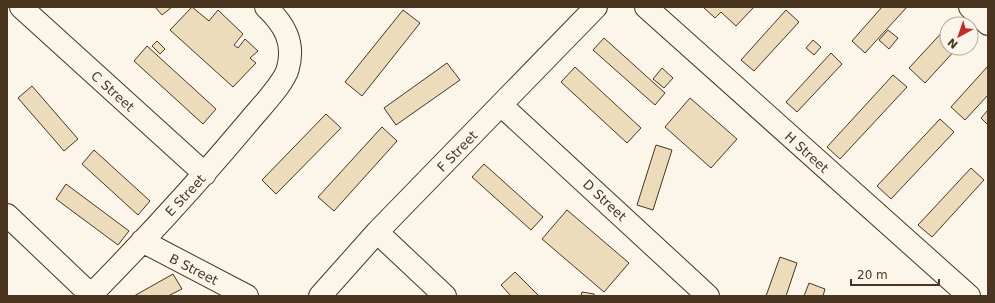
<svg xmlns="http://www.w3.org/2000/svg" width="995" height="303" viewBox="0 0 995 303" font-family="'DejaVu Sans',sans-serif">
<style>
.building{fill:#ecdcbc;stroke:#4a3520}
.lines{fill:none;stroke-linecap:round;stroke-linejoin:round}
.minor-casing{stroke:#4a3520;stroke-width:24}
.minor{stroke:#fbf6e9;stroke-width:22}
.labels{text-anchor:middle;stroke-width:3;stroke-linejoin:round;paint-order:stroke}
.street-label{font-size:13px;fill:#4a3520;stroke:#fbf6e9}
</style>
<rect width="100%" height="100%" fill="#fbf6e9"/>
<path class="building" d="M 155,7 L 172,7 L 162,15 Z
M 192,7 L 209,21 L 218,10 L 243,34 L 234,45 L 238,48 L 245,39 L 258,51 L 250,58 L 256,63 L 233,87 L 170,30 Z
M 703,7 L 754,7 L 736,26 L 721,12 L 715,18 Z
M 882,7 L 907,7 L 865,53 L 852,41 Z
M 403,10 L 420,23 L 362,96 L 345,82 Z
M 786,10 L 799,22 L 754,71 L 741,60 Z
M 947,27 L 947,48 L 957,48 L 925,83 L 909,68 Z
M 888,30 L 898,38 L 889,49 L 879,40 Z
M 604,38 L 665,93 L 655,105 L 593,50 Z
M 813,40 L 821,47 L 814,55 L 806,48 Z
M 157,41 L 165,49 L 160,54 L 152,46 Z
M 147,46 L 216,109 L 203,124 L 134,61 Z
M 831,53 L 842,64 L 797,112 L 786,102 Z
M 447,63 L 460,80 L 396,125 L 384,108 Z
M 988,66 L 988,95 L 965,120 L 951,107 Z
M 575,67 L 641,128 L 627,143 L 561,82 Z
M 662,68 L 673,78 L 664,88 L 653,79 Z
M 893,75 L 907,87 L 840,159 L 827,147 Z
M 32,86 L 78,139 L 64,151 L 18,98 Z
M 690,98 L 737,139 L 711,168 L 665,127 Z
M 988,110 L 988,123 L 987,124 L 981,118 Z
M 326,114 L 341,128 L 276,194 L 262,180 Z
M 940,119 L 954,132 L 891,199 L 877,186 Z
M 382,127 L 397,141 L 334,211 L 318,197 Z
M 656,145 L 672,150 L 653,210 L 637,205 Z
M 94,150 L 150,201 L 138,215 L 82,164 Z
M 484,164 L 543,217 L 531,230 L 472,177 Z
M 971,168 L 984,180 L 932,237 L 918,225 Z
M 66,184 L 129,231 L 118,245 L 56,199 Z
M 567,210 L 629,263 L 604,292 L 542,239 Z
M 780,257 L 797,263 L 786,296 L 766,296 Z
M 515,272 L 539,296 L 511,296 L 501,285 Z
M 173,274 L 182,289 L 168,296 L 134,296 Z
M 809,283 L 825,289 L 823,296 L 804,296 Z
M 582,292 L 594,294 L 594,296 L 581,296 Z"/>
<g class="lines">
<defs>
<path id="minor" d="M 21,7 L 205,174
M 646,7 L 969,296
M 970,7 L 988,24
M 501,105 L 708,296
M 7,215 L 91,295
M 377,232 L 445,296
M 142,241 L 247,296
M 90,296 C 146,239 200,180 251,119 C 261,107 285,82 288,68 C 295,42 284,24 266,7
M 320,296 L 377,232 L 596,7"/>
</defs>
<use href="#minor" class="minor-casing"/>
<use href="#minor" class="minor"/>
</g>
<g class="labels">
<g class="street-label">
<text transform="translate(113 91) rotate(42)" y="5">C Street</text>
<text transform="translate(457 151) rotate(-46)" y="5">F Street</text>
<text transform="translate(807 152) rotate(42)" y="5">H Street</text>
<text transform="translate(185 195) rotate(-47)" y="5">E Street</text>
<text transform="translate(605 200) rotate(43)" y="5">D Street</text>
<text transform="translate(194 269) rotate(27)" y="5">B Street</text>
</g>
</g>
<rect width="995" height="303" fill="none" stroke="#4a3520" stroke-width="16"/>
<g transform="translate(959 36) rotate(220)"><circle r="19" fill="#fbf6e9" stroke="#b4a999"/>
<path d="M0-3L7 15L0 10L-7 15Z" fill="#c62828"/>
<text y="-6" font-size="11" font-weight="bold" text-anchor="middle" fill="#4a3520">N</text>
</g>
<path d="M851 279v6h88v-6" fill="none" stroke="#4a3520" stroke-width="2"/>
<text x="857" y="279" font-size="12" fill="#4a3520" stroke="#fbf6e9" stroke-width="3" paint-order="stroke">20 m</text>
</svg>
